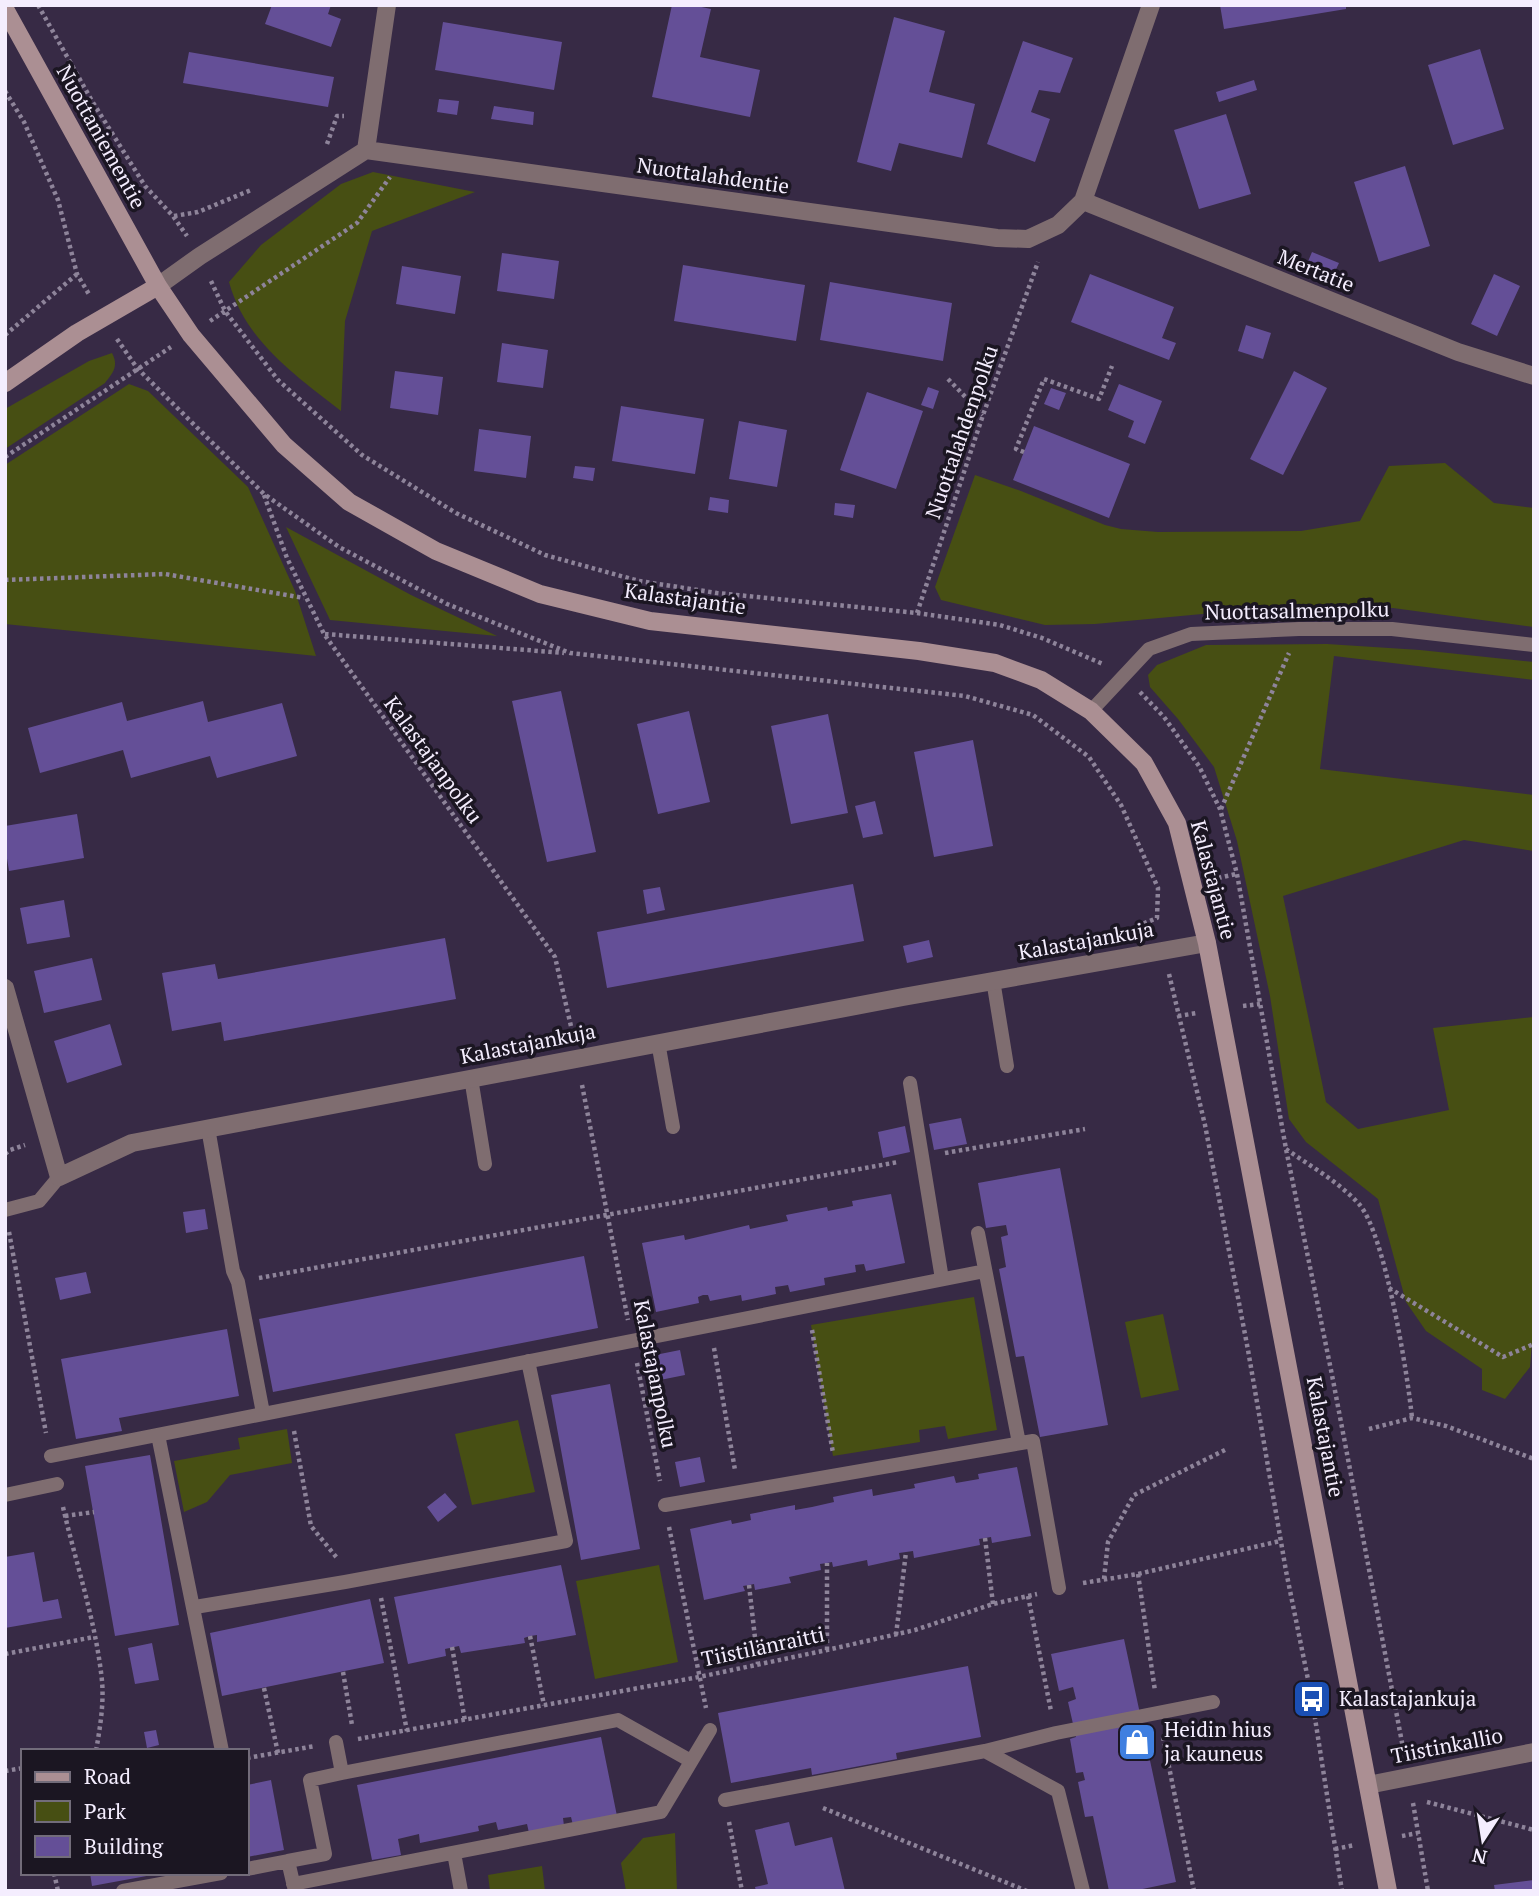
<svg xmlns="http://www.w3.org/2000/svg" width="1539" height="1896" viewBox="0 0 1539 1896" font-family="'PT Serif',serif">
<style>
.green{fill:#474f13}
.building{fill:#644f97}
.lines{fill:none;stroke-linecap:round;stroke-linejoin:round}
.path{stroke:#8e849a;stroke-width:4.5;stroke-dasharray:3.5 3.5;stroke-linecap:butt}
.lane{stroke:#7f6d70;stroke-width:14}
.street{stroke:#7f6d70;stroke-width:18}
.secondary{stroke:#ab8f93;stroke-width:18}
.labels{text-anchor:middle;stroke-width:7;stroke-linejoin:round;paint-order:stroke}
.street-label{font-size:21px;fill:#f4edfe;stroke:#1b1622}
.poi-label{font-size:21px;fill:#f4edfe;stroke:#1b1622;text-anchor:start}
</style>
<rect width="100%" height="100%" fill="#372a45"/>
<path class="green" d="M 373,172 L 475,192 L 372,231 L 345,321 L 341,411 C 296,376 245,341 229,282 L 261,245 L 341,184 Z
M 112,353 C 119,366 113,373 105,383 L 5,449 L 5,409 L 89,361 Z
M 129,384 L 148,391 L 248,487 L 295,591 L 316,656 L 5,624 L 5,465 Z
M 1445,463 L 1494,503 L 1534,508 L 1534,627 L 1393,608 L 1213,613 L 1095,624 L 1045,625 L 941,600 L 935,587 L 975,475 L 1021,491 L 1105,525 L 1121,529 L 1158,532 L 1301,531 L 1360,521 L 1389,466 Z
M 286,527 L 411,595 L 497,636 L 330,620 Z
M 1327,644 L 1420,650 L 1534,662 L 1534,680 L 1334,656 L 1320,769 L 1534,795 L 1534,851 L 1464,840 L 1283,896 L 1326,1102 L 1358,1129 L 1449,1110 L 1433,1028 L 1534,1017 L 1534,1315 L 1530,1367 L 1505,1399 L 1482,1390 L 1482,1369 L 1426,1331 L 1406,1302 L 1378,1199 L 1306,1142 L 1289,1119 L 1270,996 L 1237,841 L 1214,767 L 1178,719 L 1150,687 L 1148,675 L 1157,665 L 1206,645 Z
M 974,1297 L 997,1430 L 948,1439 L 945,1426 L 919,1430 L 920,1442 L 833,1456 L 811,1325 Z
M 1163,1314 L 1179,1390 L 1141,1398 L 1125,1322 Z
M 518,1420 L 535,1492 L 472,1505 L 455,1434 Z
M 287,1429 L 292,1463 L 230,1475 L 207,1502 L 184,1512 L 174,1461 L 240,1449 L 238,1438 Z
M 659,1565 L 678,1662 L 595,1679 L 576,1581 Z
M 675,1833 L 677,1891 L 626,1891 L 621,1863 L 643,1838 Z
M 542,1866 L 545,1891 L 490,1891 L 488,1875 Z"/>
<path class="building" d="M 272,5 L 331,5 L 328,14 L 341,19 L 331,47 L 265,24 Z
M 672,5 L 692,5 L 711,9 L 700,57 L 760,70 L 750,117 L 652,97 Z
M 1220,5 L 1346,5 L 1346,9 L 1224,29 Z
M 894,17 L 945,31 L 929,92 L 975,104 L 962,158 L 899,143 L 891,171 L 857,162 Z
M 443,22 L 562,42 L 554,90 L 435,70 Z
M 1023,41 L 1073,58 L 1060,93 L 1039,90 L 1031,112 L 1050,119 L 1035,162 L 987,144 Z
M 1480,49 L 1504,129 L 1453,145 L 1428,65 Z
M 189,52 L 334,77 L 328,107 L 183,83 Z
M 1254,80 L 1257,90 L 1219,102 L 1216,92 Z
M 439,99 L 459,101 L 457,115 L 437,112 Z
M 494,106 L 534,112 L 533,125 L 491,119 Z
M 1226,114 L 1251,194 L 1199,209 L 1174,130 Z
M 1405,166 L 1430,246 L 1379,262 L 1354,182 Z
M 1312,252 L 1339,263 L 1330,282 L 1304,271 Z
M 502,253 L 559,261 L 554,299 L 497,291 Z
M 683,265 L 805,285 L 796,341 L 674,321 Z
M 402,266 L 461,276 L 455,314 L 396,304 Z
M 1090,274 L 1174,307 L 1162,338 L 1176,343 L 1169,360 L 1071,322 Z
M 1494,274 L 1520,286 L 1497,336 L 1471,324 Z
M 830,282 L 952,303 L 943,361 L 820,340 Z
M 1246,325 L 1271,333 L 1263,359 L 1238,351 Z
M 502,343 L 548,350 L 543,388 L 497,382 Z
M 395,371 L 443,377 L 438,415 L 390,408 Z
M 1294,371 L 1327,388 L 1283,475 L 1250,459 Z
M 1119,384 L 1162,401 L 1145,444 L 1128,437 L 1134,421 L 1108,410 Z
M 928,387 L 939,391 L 933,409 L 921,405 Z
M 1051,388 L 1066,393 L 1059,410 L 1044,404 Z
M 867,392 L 923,411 L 896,489 L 840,470 Z
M 621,406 L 704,419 L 695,474 L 612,461 Z
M 739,421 L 787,430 L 777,487 L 729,479 Z
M 1034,426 L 1130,464 L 1109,518 L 1013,480 Z
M 479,429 L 531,436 L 526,478 L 474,471 Z
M 575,466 L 595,468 L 593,481 L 573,478 Z
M 710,497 L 729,500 L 728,513 L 708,510 Z
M 835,503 L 855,505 L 853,518 L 834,515 Z
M 561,691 L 596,852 L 547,862 L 512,701 Z
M 203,701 L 208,722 L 282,703 L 297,756 L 217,778 L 210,756 L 131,778 L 123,750 L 40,773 L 28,728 L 122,702 L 127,721 Z
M 689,711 L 710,802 L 658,814 L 637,724 Z
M 828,714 L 848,813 L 791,824 L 771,726 Z
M 973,740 L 993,846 L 934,857 L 914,752 Z
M 875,801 L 883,834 L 863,838 L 855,806 Z
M 77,814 L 84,858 L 9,871 L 5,846 L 5,826 Z
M 853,884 L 864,941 L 607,988 L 597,932 Z
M 660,887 L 665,910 L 647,914 L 643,890 Z
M 64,900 L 70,937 L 27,944 L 20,908 Z
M 445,938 L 456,999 L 224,1041 L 221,1022 L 172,1031 L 162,973 L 215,964 L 218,979 Z
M 929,940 L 933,957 L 907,963 L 903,946 Z
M 92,958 L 102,1000 L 44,1013 L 34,971 Z
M 110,1024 L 122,1065 L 67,1083 L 54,1041 Z
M 961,1118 L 967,1144 L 934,1150 L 929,1124 Z
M 905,1126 L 910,1152 L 883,1158 L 878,1132 Z
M 1060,1168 L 1108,1425 L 1040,1437 L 1024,1356 L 1016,1357 L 999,1269 L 1006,1267 L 1001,1237 L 1008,1235 L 1006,1225 L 986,1228 L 978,1183 Z
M 891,1194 L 905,1263 L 866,1271 L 864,1264 L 855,1265 L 856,1272 L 824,1278 L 825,1285 L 790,1292 L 788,1285 L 782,1286 L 775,1287 L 776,1294 L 742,1301 L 741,1295 L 710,1301 L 708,1295 L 703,1295 L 698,1297 L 699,1303 L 656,1312 L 642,1243 L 684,1235 L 685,1240 L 749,1225 L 750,1229 L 788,1221 L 786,1215 L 827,1207 L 828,1211 L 853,1206 L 852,1201 Z
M 205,1209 L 208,1229 L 186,1233 L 183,1212 Z
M 584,1256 L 598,1328 L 273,1392 L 259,1319 Z
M 86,1272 L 91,1293 L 60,1300 L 55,1278 Z
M 227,1329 L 239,1396 L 119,1418 L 122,1431 L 76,1439 L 61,1359 Z
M 680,1350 L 685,1375 L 660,1380 L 655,1355 Z
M 610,1384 L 640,1549 L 581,1560 L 551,1395 Z
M 150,1455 L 179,1625 L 115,1636 L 85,1466 Z
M 700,1457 L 705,1482 L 680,1487 L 675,1462 Z
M 1017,1467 L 1031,1536 L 992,1543 L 991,1537 L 979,1539 L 980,1545 L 914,1558 L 913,1551 L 899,1553 L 900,1559 L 868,1566 L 867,1560 L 833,1567 L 832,1562 L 827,1563 L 820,1564 L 821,1570 L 789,1577 L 791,1583 L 755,1590 L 754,1584 L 749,1585 L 743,1586 L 745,1591 L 704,1600 L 690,1529 L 731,1520 L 732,1524 L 742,1522 L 751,1520 L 750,1514 L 795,1505 L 795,1510 L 812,1507 L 834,1502 L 833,1497 L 872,1489 L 873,1496 L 915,1488 L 914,1484 L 954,1476 L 956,1483 L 979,1479 L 978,1474 Z
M 445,1493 L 457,1507 L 438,1522 L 427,1507 Z
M 34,1552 L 43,1602 L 58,1599 L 62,1618 L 5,1628 L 5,1557 Z
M 561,1565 L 576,1635 L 537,1642 L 537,1635 L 530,1636 L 524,1638 L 525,1643 L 461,1653 L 459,1646 L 445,1649 L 446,1656 L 408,1664 L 394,1597 Z
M 370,1599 L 384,1663 L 222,1696 L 210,1633 Z
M 1124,1639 L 1176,1882 L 1133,1891 L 1109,1891 L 1093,1816 L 1085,1817 L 1078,1782 L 1085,1780 L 1083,1772 L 1076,1773 L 1070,1739 L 1076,1737 L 1068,1702 L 1076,1699 L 1073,1687 L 1059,1691 L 1051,1654 Z
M 152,1643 L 159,1680 L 135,1684 L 128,1648 Z
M 968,1666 L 981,1737 L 896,1753 L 897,1759 L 812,1775 L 811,1768 L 731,1783 L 718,1713 Z
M 156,1730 L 159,1745 L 147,1748 L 144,1732 Z
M 601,1737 L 617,1816 L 573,1825 L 571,1817 L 563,1818 L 564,1826 L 529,1833 L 527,1824 L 498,1830 L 496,1822 L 478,1826 L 479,1831 L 420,1843 L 419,1834 L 398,1839 L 401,1855 L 372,1860 L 357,1785 Z
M 271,1780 L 284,1850 L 247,1857 L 247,1785 Z
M 789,1822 L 795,1846 L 832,1837 L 845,1891 L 756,1891 L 755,1887 L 768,1884 L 755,1830 Z
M 90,1873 L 152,1873 L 152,1875 L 92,1886 Z
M 1534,1880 L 1534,1891 L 1495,1891 L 1494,1885 Z"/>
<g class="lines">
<path class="path" d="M 38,5 L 92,101 L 145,186 L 173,216 L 187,236
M 5,91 L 24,122 L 58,200 L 77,274 L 90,296
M 327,144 L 337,116 L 344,116
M 174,216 L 198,212 L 251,190
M 211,281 L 225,311 L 278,380 L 362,455 L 456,513 L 545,555 L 639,581 L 717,593 L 917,613 L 1000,625 L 1042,638 L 1103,664
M 210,321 L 357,223 L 390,177
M 5,335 L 77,274
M 117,339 L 137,368 L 264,494 L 339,547 L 447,604 L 570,653 L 965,696 L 1033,715 L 1089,757 L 1121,805 L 1158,888 L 1157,918 L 1135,927
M 948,379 L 983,415
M 1024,452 L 1016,449 L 1044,379 L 1099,399 L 1112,366
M 5,457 L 171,347
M 264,495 L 287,558 L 324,634 L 555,957 L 573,1035
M 5,580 L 165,574 L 304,598
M 917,613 L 983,415 L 1038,262
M 325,634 L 564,653
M 1140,692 L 1164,717 L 1199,766 L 1220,809 L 1237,874 L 1286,1149 L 1332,1375 L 1404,1753
M 1221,809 L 1289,653
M 1218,878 L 1236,874
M 1169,974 L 1205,1125 L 1248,1350 L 1286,1571 L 1312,1699 L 1342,1891
M 1243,1006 L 1260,1004
M 1178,1016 L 1197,1013
M 582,1085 L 628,1320
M 1286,1149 C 1310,1166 1339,1182 1359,1204 C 1385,1233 1408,1376 1412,1418
M 945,1153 L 1085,1129
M 5,1154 L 10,1150 L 25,1145
M 9,1232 L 46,1433
M 259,1278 L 898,1162
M 1389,1288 L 1503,1357 L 1534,1344
M 812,1330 L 833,1453
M 714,1348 L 735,1470
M 637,1363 L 660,1481
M 1369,1429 L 1412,1418 L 1446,1426 L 1534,1459
M 294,1431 L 311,1526 L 337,1558
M 63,1507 C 76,1564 96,1622 102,1681 C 104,1704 100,1728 96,1751
M 65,1516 L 94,1512
M 669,1527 L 706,1708
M 985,1538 L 993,1604
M 1138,1574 L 1155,1691
M 1104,1579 L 1108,1542 L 1134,1495 L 1225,1450
M 1083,1583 L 1138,1574 L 1280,1541
M 749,1585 L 758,1664
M 1028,1596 L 1051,1711
M 381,1598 L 407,1731
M 896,1635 L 906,1552
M 530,1636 L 544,1705
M 452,1647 L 465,1721
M 827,1650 L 827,1563
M 5,1654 L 94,1637
M 343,1672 L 352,1725
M 264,1688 L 278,1753
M 1163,1737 L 1194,1891
M 358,1739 L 699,1677 L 827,1650 L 915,1630 L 993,1604 L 1037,1594
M 247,1758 L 315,1746
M 5,1771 L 23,1768
M 1427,1802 L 1534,1830
M 1413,1803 L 1428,1891
M 823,1808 L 1027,1891
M 729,1822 L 742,1891
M 1402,1836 L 1418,1833
M 1335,1849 L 1355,1845
M 54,1873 L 58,1891"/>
<path class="lane" d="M 1091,711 L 1149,649 L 1191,634 L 1299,629 L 1392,629 L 1534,645
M 993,980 L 1007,1066
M 658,1042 L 673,1127
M 471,1078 L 485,1164
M 910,1083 L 942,1279
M 208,1128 L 233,1271 L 238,1282 L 263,1413
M 5,1210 L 39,1201 L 59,1177
M 978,1233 L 1019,1443
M 158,1435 L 222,1751
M 51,1456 L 985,1271
M 5,1495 L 57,1484
M 665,1505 L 1033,1441 L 1059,1588
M 195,1607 L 345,1582 L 566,1541 L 528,1361
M 336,1742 L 342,1773 L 618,1720 L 691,1761
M 985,1751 L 1058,1791 L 1083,1891
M 725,1800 L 985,1751 L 1056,1733 L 1213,1702
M 454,1853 L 461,1891
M 288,1861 L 325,1854 L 310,1780 L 342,1773
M 247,1869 L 288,1861 L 295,1891
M 293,1884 L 661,1812 L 710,1730
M 123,1891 L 221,1873"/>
<path class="street" d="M 366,150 L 387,5
M 1083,201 L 1458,352 L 1534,376
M 158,286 L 200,256 L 366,150 L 997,238 L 1028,239 L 1058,225 L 1083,201 L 1151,5
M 5,988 L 59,1177 L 132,1143 L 903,997 L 1207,943
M 1368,1785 L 1534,1752"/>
<path class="secondary" d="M 5,9 L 158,286 L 191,335 L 284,445 L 349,502 L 436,551 L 540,594 L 650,621 L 919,651 L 995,663 L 1041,680 L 1091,711 L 1144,763 L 1177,823 L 1207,943 L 1388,1891
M 5,383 L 77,333 L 158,286"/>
</g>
<defs>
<symbol id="bus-square" viewBox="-11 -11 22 22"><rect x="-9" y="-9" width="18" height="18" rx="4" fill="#1a4fb4" stroke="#1b1622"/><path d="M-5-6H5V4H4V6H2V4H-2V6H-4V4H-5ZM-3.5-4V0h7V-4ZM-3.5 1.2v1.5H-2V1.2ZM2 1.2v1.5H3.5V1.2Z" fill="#fff"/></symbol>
<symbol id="shop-square" viewBox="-11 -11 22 22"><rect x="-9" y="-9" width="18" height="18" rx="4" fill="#3f7fe0" stroke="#1b1622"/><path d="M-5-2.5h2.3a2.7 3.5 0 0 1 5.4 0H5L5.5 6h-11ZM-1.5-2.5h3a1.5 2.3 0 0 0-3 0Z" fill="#fff"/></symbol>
</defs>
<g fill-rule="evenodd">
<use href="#bus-square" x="1290" y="1677" width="44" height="44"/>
<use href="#shop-square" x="1115" y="1720" width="44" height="44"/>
</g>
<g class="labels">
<g class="street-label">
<text transform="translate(101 137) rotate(61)" y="7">Nuottaniementie</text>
<text transform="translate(713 176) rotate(8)" y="7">Nuottalahdentie</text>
<text transform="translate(1316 271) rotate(22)" y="7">Mertatie</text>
<text transform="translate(962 432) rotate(-71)" y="7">Nuottalahdenpolku</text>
<text transform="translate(685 599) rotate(8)" y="7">Kalastajantie</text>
<text transform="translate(1297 611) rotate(-1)" y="7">Nuottasalmenpolku</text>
<text transform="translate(433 760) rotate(54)" y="7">Kalastajanpolku</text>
<text transform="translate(1213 880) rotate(75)" y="7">Kalastajantie</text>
<text transform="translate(1086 941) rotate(-10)" y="7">Kalastajankuja</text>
<text transform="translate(528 1044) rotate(-11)" y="7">Kalastajankuja</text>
<text transform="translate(655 1374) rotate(79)" y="7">Kalastajanpolku</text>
<text transform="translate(1325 1437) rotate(79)" y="7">Kalastajantie</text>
<text transform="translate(763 1647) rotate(-12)" y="7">Tiistilänraitti</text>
<text transform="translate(1447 1746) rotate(-11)" y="7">Tiistinkallio</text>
</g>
<g class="poi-label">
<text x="1339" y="1706">Kalastajankuja</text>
<text x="1164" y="1737">Heidin hius<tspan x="1164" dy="24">ja kauneus</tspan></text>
</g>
</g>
<rect width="1539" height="1896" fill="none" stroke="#f4edfe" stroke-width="14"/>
<rect x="21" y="1749" width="228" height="126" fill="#1b1622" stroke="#726c7a" stroke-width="2"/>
<rect x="35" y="1772" width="35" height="10" fill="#ab8f93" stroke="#726c7a" stroke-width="2"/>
<text x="84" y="1784" font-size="21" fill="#f4edfe">Road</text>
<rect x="35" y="1801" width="35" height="21" fill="#474f13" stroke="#726c7a" stroke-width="2"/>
<text x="84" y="1819" font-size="21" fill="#f4edfe">Park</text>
<rect x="35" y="1836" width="35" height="21" fill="#644f97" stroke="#726c7a" stroke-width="2"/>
<text x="84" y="1854" font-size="21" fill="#f4edfe">Building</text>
<g transform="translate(1483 1840) rotate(192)" stroke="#1b1622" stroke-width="5" paint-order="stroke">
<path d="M0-5L12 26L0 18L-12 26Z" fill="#f4edfe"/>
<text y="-10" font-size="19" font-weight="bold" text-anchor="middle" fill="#f4edfe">N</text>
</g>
</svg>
